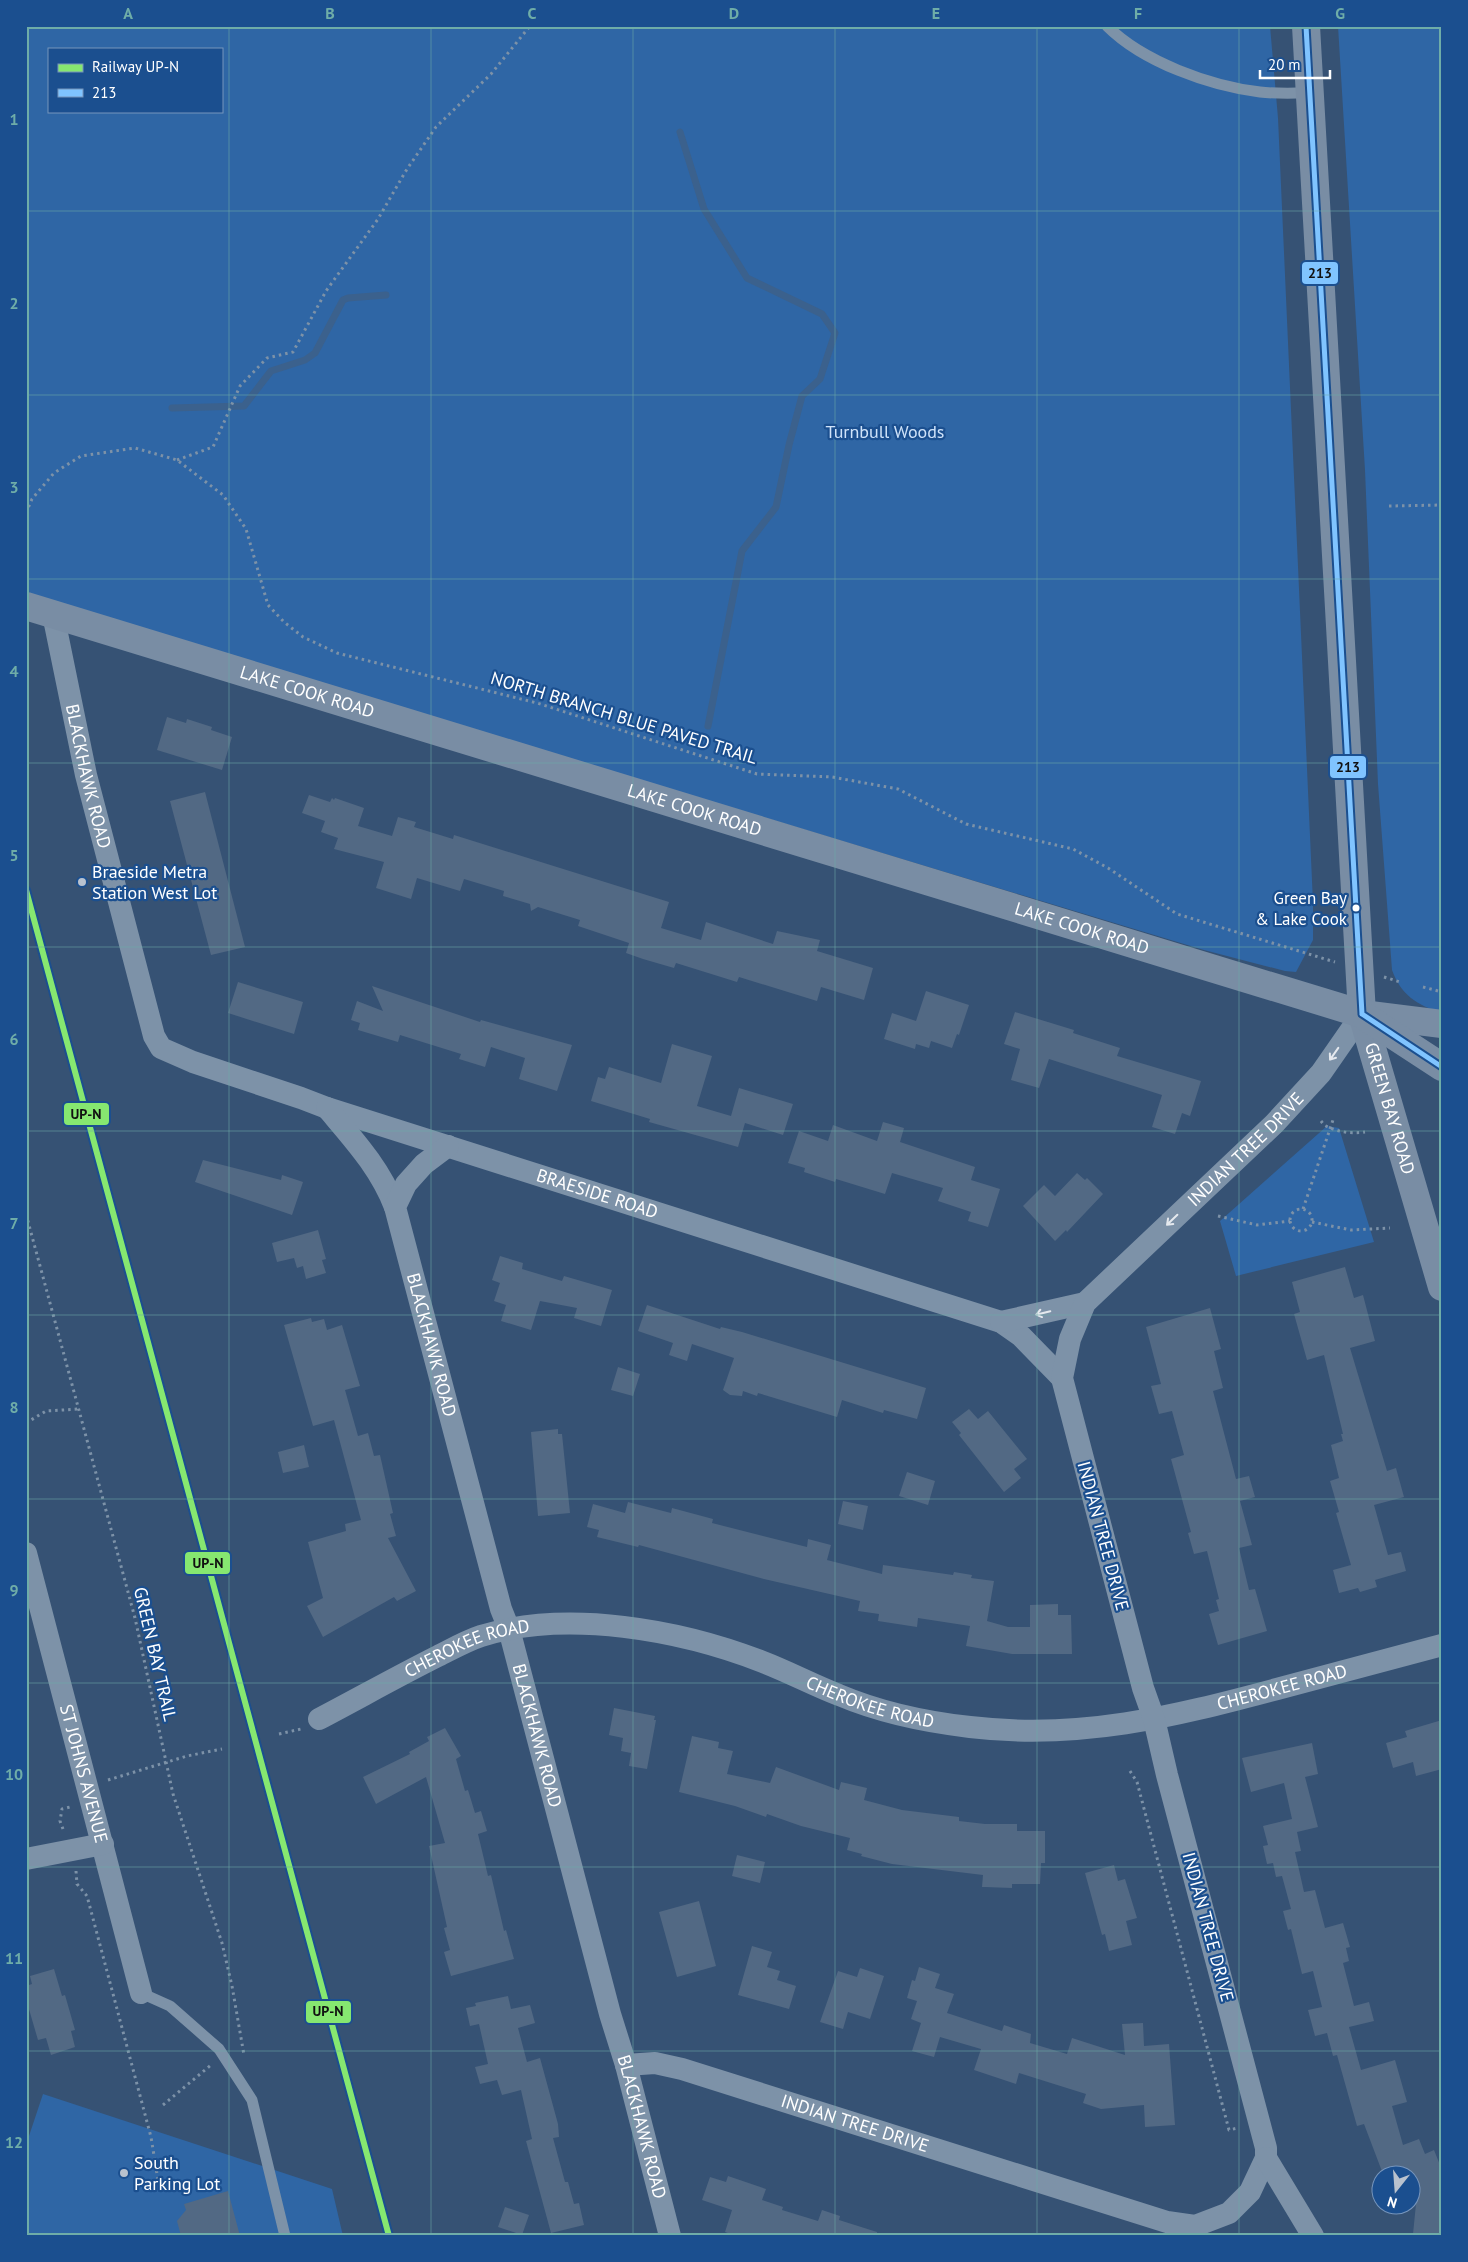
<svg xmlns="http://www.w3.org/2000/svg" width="1468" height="2262" viewBox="0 0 1468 2262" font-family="'PT Sans',sans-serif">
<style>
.green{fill:#2f66a5;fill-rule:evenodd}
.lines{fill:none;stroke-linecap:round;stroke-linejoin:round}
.stream{stroke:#3b618d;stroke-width:7}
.building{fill:#526984}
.path{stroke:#7d92a8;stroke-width:3;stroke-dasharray:2.5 4;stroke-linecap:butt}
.lane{stroke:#7d92a8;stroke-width:11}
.street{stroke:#7d92a8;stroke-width:22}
.secondary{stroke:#798da4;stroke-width:28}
.bus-1-casing{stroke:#1b4f8f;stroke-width:9}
.bus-1{stroke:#80c4ff;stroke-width:5}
.rail-1-casing{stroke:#1b4f8f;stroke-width:10}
.rail-1{stroke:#86e770;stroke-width:6}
.oneway{stroke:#e5e9ee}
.grid{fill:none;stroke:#6fada8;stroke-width:1;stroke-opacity:0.55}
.poi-dot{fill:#b9c2ce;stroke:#1b4f8f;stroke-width:2}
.bus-dot{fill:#fff;stroke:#1b4f8f;stroke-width:2}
.labels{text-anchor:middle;stroke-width:4.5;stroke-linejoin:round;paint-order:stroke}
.bus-label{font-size:17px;fill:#fff;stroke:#1b4f8f;text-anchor:end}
.park-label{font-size:18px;fill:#cfe3fa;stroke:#1b4f8f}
.street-label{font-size:18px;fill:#fff;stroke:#1b4f8f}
.poi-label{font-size:18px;fill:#fff;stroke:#1b4f8f;text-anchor:start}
.line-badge{stroke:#1b4f8f;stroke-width:2}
.pale-badge-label{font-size:14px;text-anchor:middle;font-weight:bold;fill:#111}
.neatline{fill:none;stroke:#6fada8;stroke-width:2}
.grid-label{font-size:16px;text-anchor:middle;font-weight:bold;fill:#6fada8}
</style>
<rect width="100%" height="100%" fill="#365274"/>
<path class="green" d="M 26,26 L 1270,26 L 1278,118 L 1313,903 L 1313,940 L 1296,972 L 1285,971 L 1204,950 L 26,595 ZM 49,49 L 221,49 L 221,111 L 49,111 Z
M 1338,26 L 1442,26 L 1442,1013 C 1417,1005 1401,995 1392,970 L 1378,784 L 1365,470 Z
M 1327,1126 L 1339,1128 L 1374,1242 L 1236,1276 L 1220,1221 Z
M 43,2094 L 332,2189 L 343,2236 L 26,2236 L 26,2145 Z"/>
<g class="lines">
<path class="stream" d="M 680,132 L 704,209 L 747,278 L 822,314 L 835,333 L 820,379 L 802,396 L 789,445 L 776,507 L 742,551 L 708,726
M 172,408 L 244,406 L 271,371 L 305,360 L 315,353 L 343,300 L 348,298 L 386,295"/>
</g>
<path class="building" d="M 167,717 L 186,723 L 187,719 L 212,727 L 211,730 L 232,737 L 222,770 L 157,750 Z
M 205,792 L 245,947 L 211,955 L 170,801 Z
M 309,795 L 330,802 L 332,798 L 334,800 L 335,798 L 364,808 L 358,826 L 392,836 L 398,817 L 416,822 L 414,827 L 453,839 L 454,835 L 669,902 L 661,928 L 701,940 L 706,922 L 773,944 L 777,931 L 820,940 L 817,951 L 873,968 L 864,1000 L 821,987 L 817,1001 L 739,977 L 737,982 L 676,963 L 674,968 L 643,959 L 626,953 L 629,943 L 578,926 L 580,920 L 538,907 L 531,911 L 530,904 L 503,896 L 504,891 L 464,879 L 460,891 L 417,878 L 411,899 L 376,888 L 384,862 L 334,849 L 338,838 L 321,832 L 325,821 L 302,813 Z
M 238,982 L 303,1002 L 294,1034 L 228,1013 Z
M 372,986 L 480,1022 L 481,1020 L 572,1045 L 557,1091 L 519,1079 L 525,1058 L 491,1047 L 485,1067 L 459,1059 L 461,1054 L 400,1035 L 398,1042 L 358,1030 L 360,1023 L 351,1020 L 357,1001 L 383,1011 Z
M 926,991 L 969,1005 L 959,1035 L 957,1034 L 952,1048 L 931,1041 L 929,1048 L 916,1044 L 915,1049 L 884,1039 L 892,1013 L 916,1021 Z
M 1015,1012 L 1074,1030 L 1073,1033 L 1120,1048 L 1117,1056 L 1201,1081 L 1190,1116 L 1182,1113 L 1175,1134 L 1152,1127 L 1162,1095 L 1049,1059 L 1039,1088 L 1011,1080 L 1020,1049 L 1004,1044 Z
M 672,1044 L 712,1056 L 697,1106 L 731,1116 L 739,1088 L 793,1104 L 783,1135 L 745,1123 L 738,1147 L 649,1122 L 650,1119 L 591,1101 L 598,1077 L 605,1079 L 609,1067 L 661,1083 Z
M 883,1122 L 904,1128 L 900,1142 L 975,1167 L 971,1180 L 1000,1189 L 988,1227 L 968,1221 L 971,1212 L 938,1201 L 943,1188 L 892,1173 L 885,1194 L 836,1179 L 835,1182 L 804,1172 L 805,1168 L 788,1163 L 799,1131 L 828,1141 L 833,1125 L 877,1141 Z
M 203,1160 L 281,1180 L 282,1175 L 303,1182 L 292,1215 L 195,1182 Z
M 1077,1173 L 1085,1180 L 1087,1178 L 1103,1194 L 1067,1232 L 1066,1230 L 1055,1241 L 1023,1206 L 1044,1185 L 1055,1196 Z
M 318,1230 L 326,1259 L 322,1260 L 326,1273 L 306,1279 L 303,1266 L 297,1268 L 294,1258 L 277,1262 L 272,1243 Z
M 500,1256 L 523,1263 L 522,1269 L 562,1281 L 564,1276 L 612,1290 L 601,1326 L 574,1318 L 577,1308 L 540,1301 L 531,1330 L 501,1321 L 506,1305 L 494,1301 L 500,1283 L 492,1280 Z
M 1345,1267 L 1354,1298 L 1363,1295 L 1375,1341 L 1350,1348 L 1387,1471 L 1396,1468 L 1404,1497 L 1374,1505 L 1388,1555 L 1401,1552 L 1406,1571 L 1375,1580 L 1377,1587 L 1360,1592 L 1358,1588 L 1339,1593 L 1333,1570 L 1351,1565 L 1336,1513 L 1339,1512 L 1330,1481 L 1339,1478 L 1331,1445 L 1343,1441 L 1341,1434 L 1343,1434 L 1324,1355 L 1307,1360 L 1294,1314 L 1300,1312 L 1292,1282 Z
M 647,1305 L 720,1329 L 721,1327 L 742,1332 L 926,1388 L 917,1419 L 884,1410 L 883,1413 L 842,1400 L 837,1417 L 758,1393 L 757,1396 L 743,1391 L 742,1396 L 730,1395 L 723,1390 L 734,1358 L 692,1344 L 687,1361 L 669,1355 L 673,1343 L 638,1331 Z
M 1210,1308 L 1221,1349 L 1214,1351 L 1223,1388 L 1213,1391 L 1236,1479 L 1249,1476 L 1255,1497 L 1240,1501 L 1252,1545 L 1239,1548 L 1249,1590 L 1255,1589 L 1267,1631 L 1218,1645 L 1209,1614 L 1219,1611 L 1216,1600 L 1219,1599 L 1207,1551 L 1194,1554 L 1188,1533 L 1191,1532 L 1171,1459 L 1184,1455 L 1172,1411 L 1159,1414 L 1151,1386 L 1161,1384 L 1146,1327 Z
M 311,1318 L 312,1322 L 324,1319 L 327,1330 L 342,1325 L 360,1386 L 345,1390 L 358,1436 L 368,1433 L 374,1456 L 380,1455 L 393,1513 L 390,1514 L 396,1536 L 388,1538 L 416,1591 L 397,1601 L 394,1597 L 323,1637 L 307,1606 L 323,1598 L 308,1542 L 346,1531 L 345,1524 L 361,1520 L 334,1420 L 313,1426 L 284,1325 Z
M 618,1367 L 640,1374 L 633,1396 L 611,1390 Z
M 969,1409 L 978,1419 L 988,1411 L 1027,1459 L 1014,1469 L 1021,1478 L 1004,1492 L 959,1435 L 961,1433 L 952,1422 Z
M 558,1429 L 558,1434 L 562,1434 L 570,1513 L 538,1516 L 531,1432 Z
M 304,1445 L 309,1467 L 283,1473 L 278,1452 Z
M 907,1472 L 935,1481 L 928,1505 L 899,1496 Z
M 843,1501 L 868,1506 L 863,1530 L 838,1524 Z
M 628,1502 L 671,1513 L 672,1508 L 713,1519 L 712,1523 L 807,1547 L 808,1539 L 831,1545 L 827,1560 L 882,1574 L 883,1565 L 953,1575 L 954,1572 L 972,1575 L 971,1578 L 994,1581 L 987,1621 L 1008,1627 L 1030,1627 L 1030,1605 L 1058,1604 L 1058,1615 L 1071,1615 L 1072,1654 L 1012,1654 L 966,1646 L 970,1626 L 918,1618 L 917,1627 L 878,1621 L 879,1614 L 858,1611 L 860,1601 L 764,1579 L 639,1545 L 638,1547 L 597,1537 L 599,1530 L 587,1527 L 593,1504 L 625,1513 Z
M 614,1708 L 655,1716 L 654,1720 L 656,1720 L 647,1769 L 629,1766 L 631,1753 L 621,1751 L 623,1738 L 609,1735 Z
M 1442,1720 L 1442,1769 L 1416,1776 L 1413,1762 L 1393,1768 L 1386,1743 L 1407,1737 L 1405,1731 Z
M 445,1728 L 461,1756 L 456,1759 L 465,1791 L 468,1790 L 475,1813 L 481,1811 L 487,1831 L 478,1834 L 488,1876 L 491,1875 L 504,1931 L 506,1930 L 514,1959 L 451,1976 L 444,1952 L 450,1950 L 444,1928 L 447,1927 L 429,1846 L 445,1843 L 426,1777 L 376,1804 L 363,1777 L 410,1754 L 409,1752 L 429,1741 L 427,1737 Z
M 692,1736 L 719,1742 L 718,1748 L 733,1751 L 727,1774 L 770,1783 L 776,1767 L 839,1790 L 841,1782 L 867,1788 L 864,1800 L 902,1810 L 959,1817 L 959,1821 L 985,1824 L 1017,1824 L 1017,1831 L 1045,1831 L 1045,1863 L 1041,1863 L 1040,1884 L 1012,1884 L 1012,1888 L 985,1887 L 982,1887 L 983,1875 L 892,1864 L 861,1856 L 862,1854 L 847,1850 L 850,1838 L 801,1826 L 767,1814 L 766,1817 L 735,1806 L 679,1792 Z
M 1312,1743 L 1318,1774 L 1305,1777 L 1318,1827 L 1297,1832 L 1301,1851 L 1295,1852 L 1304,1892 L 1315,1890 L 1325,1928 L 1343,1923 L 1350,1947 L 1346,1948 L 1349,1961 L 1343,1963 L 1354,2006 L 1369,2002 L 1374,2021 L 1349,2027 L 1361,2070 L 1395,2060 L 1407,2102 L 1392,2106 L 1403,2145 L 1419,2139 L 1425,2154 L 1434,2150 L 1442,2170 L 1442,2236 L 1413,2234 L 1418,2184 L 1410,2187 L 1410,2174 L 1383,2174 L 1364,2124 L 1357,2126 L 1337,2055 L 1333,2056 L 1327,2033 L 1315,2036 L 1308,2010 L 1322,2007 L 1313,1971 L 1302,1974 L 1291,1929 L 1288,1930 L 1283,1911 L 1291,1909 L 1282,1876 L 1276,1877 L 1273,1863 L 1267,1864 L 1263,1846 L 1268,1845 L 1263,1826 L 1292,1819 L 1284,1783 L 1251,1792 L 1242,1758 Z
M 737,1855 L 765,1862 L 760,1883 L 732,1876 Z
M 1114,1865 L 1118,1881 L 1125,1879 L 1137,1918 L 1126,1921 L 1132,1945 L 1109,1951 L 1105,1934 L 1102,1935 L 1085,1873 Z
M 699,1901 L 716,1966 L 677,1977 L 659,1912 Z
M 752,1946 L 772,1952 L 767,1967 L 780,1971 L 777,1980 L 796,1986 L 789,2009 L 738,1995 Z
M 919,1967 L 940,1974 L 935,1988 L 954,1994 L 947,2013 L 1002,2031 L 1004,2025 L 1031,2034 L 1030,2043 L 1067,2054 L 1072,2038 L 1125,2055 L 1122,2024 L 1143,2023 L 1144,2046 L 1169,2044 L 1175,2125 L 1145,2127 L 1144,2105 L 1101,2109 L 1083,2103 L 1086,2094 L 1019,2073 L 1016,2084 L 974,2070 L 981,2049 L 940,2037 L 934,2057 L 912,2051 L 921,2023 L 911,2019 L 917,2001 L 907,1998 L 912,1980 L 915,1981 Z
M 860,1968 L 884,1976 L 870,2019 L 848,2012 L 843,2029 L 820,2022 L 838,1971 L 857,1977 Z
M 54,1969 L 62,1996 L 65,1995 L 75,2030 L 71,2031 L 75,2047 L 51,2055 L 46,2038 L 38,2040 L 26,1999 L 26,1986 L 32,1984 L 30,1976 Z
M 508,1996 L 511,2009 L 530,2005 L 535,2023 L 518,2028 L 527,2062 L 540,2058 L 558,2124 L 559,2137 L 553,2138 L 565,2182 L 568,2182 L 574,2204 L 579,2203 L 584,2225 L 551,2233 L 526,2141 L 532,2139 L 521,2090 L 502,2095 L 497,2080 L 480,2084 L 475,2067 L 488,2064 L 479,2024 L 470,2026 L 466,2008 L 476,2006 L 475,2003 Z
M 728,2176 L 766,2189 L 762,2200 L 783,2207 L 782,2210 L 818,2221 L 822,2210 L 840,2216 L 839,2220 L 877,2232 L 877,2236 L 736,2236 L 725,2232 L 732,2210 L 702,2200 L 710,2177 L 726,2182 Z
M 228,2191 L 240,2236 L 181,2236 L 177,2221 L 186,2210 L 184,2204 Z
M 505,2207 L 529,2215 L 522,2235 L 498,2227 Z"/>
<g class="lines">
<path class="path" d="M 177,460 L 213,447 L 240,386 L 267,358 L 293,352 L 326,291 L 378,219 L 407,169 L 436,127 L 491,74 L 530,26
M 1389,506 L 1442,505
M 26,513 L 32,499 L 54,473 L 81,456 L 135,448 L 177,460 L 223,495 L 246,529 L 268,605 L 284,622 L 303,637 L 337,653 L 537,703 L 757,774 L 832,777 L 898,789 L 966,824 L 1073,849 L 1108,868 L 1177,914 L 1335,962
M 1384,977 L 1400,982
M 1423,987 L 1442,992
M 1321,1121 L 1324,1125 C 1337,1132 1350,1134 1365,1132
M 1303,1209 L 1334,1117
M1290 1220a11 11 0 1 1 22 0a11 11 0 1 1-22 0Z
M 26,1214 L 135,1618 L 173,1794 L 222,1943 L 232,1986 L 244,2055
M 1218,1216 L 1257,1225 L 1290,1221
M 1312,1222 L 1351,1230 L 1390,1228
M 26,1423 L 46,1411 L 79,1409
M 279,1734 L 301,1729
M 1130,1771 L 1137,1782 L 1229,2130 L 1238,2128
M 108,1780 L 187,1756 L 222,1749
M 63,1829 L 60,1821 L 62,1809 L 70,1807
M 76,1871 L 77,1884 L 87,1896 L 151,2137 L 158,2180
M 163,2105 L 211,2065"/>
<path class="lane" d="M 1107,26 C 1143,62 1210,86 1260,92 C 1276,94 1293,93 1309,93
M 141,1993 L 170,2006 L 219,2049 L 252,2100 L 285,2236"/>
<g class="street">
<path id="s1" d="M 53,614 L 86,775 L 154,1036 L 161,1048 L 193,1062 L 301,1098 L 327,1108 L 1001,1322 L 1021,1336 L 1062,1378"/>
<path d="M 327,1108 C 354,1140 380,1168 395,1207"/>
<path id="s2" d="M 448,1146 L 424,1164 L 406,1184 L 395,1207 L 501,1609 L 509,1629 L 610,2014 L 626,2065 L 670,2236"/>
<path d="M 1001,1322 L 1085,1303"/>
<path id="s3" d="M 26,1553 L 141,1993"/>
<path id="s4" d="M 319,1719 C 359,1698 398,1676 438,1656 C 452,1649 466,1641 481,1636 C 567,1609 681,1630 763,1662 C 789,1672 813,1685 839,1695 C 879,1712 926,1722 970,1727 C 1080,1740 1172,1717 1277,1689 C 1332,1674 1387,1660 1442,1645"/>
<path d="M 26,1859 L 103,1844"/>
<path id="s5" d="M 626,2065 L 655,2063 L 682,2069 L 1167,2222 L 1195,2226 L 1229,2213 L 1250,2192 L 1266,2158 L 1266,2148 L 1167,1775 L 1154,1719 L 1143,1688 L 1062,1378 L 1070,1339 L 1085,1303 L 1274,1124 L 1321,1073 L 1362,1014"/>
<path d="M 1266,2158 L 1313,2236"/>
</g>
<g class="secondary">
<path id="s6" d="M 1306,26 L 1362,1014 L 1442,1287"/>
<path id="s7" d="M 26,606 L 1362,1014 L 1442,1024"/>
<path d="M 1367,1018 L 1442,1067"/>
</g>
<defs>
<path id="bus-1" d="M 1306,26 L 1362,1014
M 1362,1014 L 1442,1067"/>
</defs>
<use href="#bus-1" class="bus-1-casing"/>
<use href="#bus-1" class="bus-1"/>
<defs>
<path id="rail-1" d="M 26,890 L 389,2236"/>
</defs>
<use href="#rail-1" class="rail-1-casing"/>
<use href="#rail-1" class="rail-1"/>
</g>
<defs><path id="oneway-shaft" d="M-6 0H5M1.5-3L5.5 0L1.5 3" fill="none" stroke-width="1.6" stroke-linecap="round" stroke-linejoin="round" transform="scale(1.25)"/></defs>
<g class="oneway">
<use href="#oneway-shaft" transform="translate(1334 1054) rotate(125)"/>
<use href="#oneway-shaft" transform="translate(1172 1220) rotate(136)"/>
<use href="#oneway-shaft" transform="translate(1043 1313) rotate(167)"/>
</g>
<path class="grid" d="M 229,26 L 229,2236M 431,26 L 431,2236M 633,26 L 633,2236M 835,26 L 835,2236M 1037,26 L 1037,2236M 1239,26 L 1239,2236M 26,211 L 1442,211M 26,395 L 1442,395M 26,579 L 1442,579M 26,763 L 1442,763M 26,947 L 1442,947M 26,1131 L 1442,1131M 26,1315 L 1442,1315M 26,1499 L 1442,1499M 26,1683 L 1442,1683M 26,1867 L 1442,1867M 26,2051 L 1442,2051"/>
<g class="poi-dot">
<circle cx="82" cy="882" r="5"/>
<circle cx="124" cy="2173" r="5"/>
</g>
<circle class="bus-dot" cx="1356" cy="908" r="4.5"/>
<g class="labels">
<g class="bus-label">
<text x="1347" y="904">Green Bay<tspan x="1347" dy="21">&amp; Lake Cook</tspan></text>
</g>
<g class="park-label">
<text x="885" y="438">Turnbull Woods</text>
</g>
<g class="street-label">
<text dy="6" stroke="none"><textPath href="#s7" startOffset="294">LAKE COOK ROAD</textPath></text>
<text transform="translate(624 718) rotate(17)" y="6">NORTH BRANCH BLUE PAVED TRAIL</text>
<text dy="6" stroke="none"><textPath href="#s1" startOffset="166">BLACKHAWK ROAD</textPath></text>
<text dy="6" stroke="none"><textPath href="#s7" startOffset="699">LAKE COOK ROAD</textPath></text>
<text dy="6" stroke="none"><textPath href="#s7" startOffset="1104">LAKE COOK ROAD</textPath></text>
<text dy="6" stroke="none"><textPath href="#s6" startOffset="1088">GREEN BAY ROAD</textPath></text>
<text dy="6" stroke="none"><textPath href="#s5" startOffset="1805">INDIAN TREE DRIVE</textPath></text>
<text dy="6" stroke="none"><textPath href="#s1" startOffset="908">BRAESIDE ROAD</textPath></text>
<text dy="6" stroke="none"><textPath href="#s2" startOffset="225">BLACKHAWK ROAD</textPath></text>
<text transform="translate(1103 1536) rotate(75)" y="6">INDIAN TREE DRIVE</text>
<text dy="6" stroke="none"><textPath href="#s4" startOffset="165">CHEROKEE ROAD</textPath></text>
<text transform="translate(155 1654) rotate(77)" y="6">GREEN BAY TRAIL</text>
<text dy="6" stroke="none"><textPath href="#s4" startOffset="1005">CHEROKEE ROAD</textPath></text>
<text dy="6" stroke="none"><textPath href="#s4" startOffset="585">CHEROKEE ROAD</textPath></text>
<text dy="6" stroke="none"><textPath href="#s2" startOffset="630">BLACKHAWK ROAD</textPath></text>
<text dy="6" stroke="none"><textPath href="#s3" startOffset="228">ST JOHNS AVENUE</textPath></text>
<text transform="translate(1208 1927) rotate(75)" y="6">INDIAN TREE DRIVE</text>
<text dy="6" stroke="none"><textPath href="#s5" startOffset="238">INDIAN TREE DRIVE</textPath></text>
<text dy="6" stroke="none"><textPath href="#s2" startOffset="1035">BLACKHAWK ROAD</textPath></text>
</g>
<g class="poi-label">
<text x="92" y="878">Braeside Metra<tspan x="92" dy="21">Station West Lot</tspan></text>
<text x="134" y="2169">South<tspan x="134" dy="21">Parking Lot</tspan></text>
</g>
</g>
<g class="line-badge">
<rect x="1301" y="261" width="38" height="24" rx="5" fill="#80c4ff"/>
<rect x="1329" y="755" width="38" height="24" rx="5" fill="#80c4ff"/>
<rect x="63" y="1102" width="47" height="24" rx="5" fill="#86e770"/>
<rect x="184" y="1551" width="47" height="24" rx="5" fill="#86e770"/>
<rect x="305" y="2000" width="47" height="24" rx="5" fill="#86e770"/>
</g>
<g class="pale-badge-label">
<text x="1320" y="278">213</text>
<text x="1348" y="772">213</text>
<text x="86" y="1119">UP-N</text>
<text x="208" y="1568">UP-N</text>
<text x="328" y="2016">UP-N</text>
</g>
<rect width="1468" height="2262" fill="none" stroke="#1b4f8f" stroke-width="55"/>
<rect x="48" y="48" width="175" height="65" fill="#1b4f8f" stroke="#7695bc"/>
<rect x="58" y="64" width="25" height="8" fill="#86e770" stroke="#7695bc"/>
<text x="92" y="72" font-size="15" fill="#ffffff">Railway UP-N</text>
<rect x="58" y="89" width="25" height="8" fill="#80c4ff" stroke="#7695bc"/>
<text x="92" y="98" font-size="15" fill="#ffffff">213</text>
<g transform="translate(1396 2190) rotate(197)"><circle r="24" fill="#1b4f8f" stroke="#7695bc"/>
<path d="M0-4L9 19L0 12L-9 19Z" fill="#b9c2ce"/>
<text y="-8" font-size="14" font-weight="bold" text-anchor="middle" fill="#ffffff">N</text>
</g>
<path d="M1260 70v8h70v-8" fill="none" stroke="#ffffff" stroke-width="2.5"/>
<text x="1268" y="70" font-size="15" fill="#ffffff" stroke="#1b4f8f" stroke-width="4" paint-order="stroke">20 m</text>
<rect x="28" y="28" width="1412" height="2206" class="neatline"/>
<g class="grid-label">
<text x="128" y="19">A</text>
<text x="330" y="19">B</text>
<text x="532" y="19">C</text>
<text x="734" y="19">D</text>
<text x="936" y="19">E</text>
<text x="1138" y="19">F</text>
<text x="1340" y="19">G</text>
<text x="14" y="125">1</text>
<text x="14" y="309">2</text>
<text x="14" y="493">3</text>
<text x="14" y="677">4</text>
<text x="14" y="861">5</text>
<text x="14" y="1045">6</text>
<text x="14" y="1229">7</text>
<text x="14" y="1413">8</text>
<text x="14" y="1596">9</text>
<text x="14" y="1780">10</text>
<text x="14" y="1964">11</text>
<text x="14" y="2148">12</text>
</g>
</svg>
